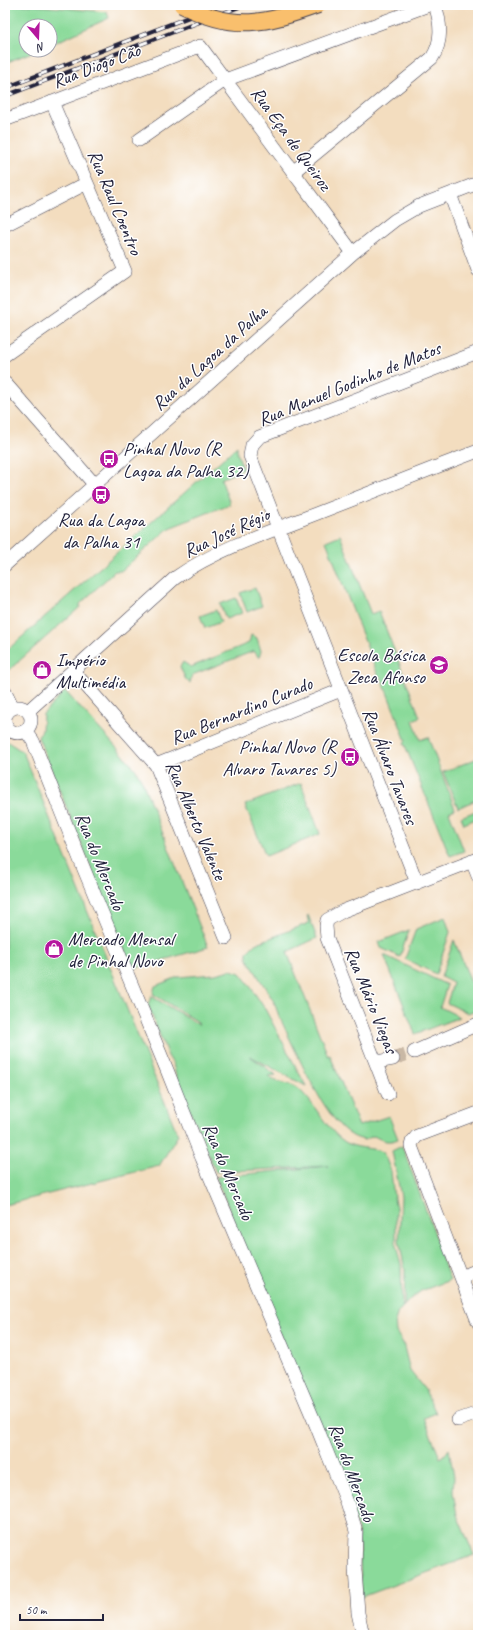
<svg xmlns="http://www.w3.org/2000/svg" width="483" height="1640" viewBox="0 0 483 1640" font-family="Caveat,sans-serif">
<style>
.green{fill:#8ada9a;stroke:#567e6a}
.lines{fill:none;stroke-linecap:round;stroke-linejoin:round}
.minor-tunnel{stroke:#c9b8a5;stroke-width:13;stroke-dasharray:13 6;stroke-linecap:butt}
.minor-casing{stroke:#413e4f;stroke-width:14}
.minor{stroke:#fff;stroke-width:13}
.rail-casing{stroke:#22223b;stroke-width:4.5}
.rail{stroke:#fff;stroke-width:3;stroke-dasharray:9;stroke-linecap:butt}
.major-bridge-casing{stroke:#413e4f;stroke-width:18;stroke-linecap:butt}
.major-bridge{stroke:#f9bf6d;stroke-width:16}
.labels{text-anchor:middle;stroke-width:3;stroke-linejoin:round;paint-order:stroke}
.street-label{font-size:19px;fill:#22223b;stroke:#fff}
.poi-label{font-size:19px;fill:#22223b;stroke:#fff;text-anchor:start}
</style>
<rect width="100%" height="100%" fill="#fff"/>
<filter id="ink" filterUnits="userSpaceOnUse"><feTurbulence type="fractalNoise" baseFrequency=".025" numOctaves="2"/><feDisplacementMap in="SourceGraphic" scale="8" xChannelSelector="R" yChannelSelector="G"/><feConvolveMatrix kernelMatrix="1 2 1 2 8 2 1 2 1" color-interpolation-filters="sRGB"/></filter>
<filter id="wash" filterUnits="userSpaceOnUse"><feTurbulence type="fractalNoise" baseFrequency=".012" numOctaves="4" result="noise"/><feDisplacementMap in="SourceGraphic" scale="16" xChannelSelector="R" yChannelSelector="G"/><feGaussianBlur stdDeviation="0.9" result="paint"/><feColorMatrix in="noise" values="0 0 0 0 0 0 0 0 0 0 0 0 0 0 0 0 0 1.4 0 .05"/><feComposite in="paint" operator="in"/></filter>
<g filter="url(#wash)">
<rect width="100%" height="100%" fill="#f3ddbf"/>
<path class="green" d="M 5,5 L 29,5 L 107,12 L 109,18 L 50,45 L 50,26 L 26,26 L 26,50 L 37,50 L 5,63 Z
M 237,446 L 237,452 L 243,469 L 221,479 L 230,504 L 169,528 L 121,571 L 115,571 L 80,604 L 80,607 L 9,670 L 5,666 L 5,652 Z
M 340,535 L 371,614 L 379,611 L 420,717 L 413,720 L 420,740 L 428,737 L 455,809 L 449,812 L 464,851 L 450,856 L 404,743 L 406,741 L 381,677 L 379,678 L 326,541 Z
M 255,588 L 262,606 L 247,612 L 240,593 Z
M 236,598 L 242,613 L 226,619 L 220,604 Z
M 216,610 L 221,622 L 205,628 L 200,616 Z
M 251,635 L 257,638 L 261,651 L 259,658 L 254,651 L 192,675 L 190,683 L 186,680 L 180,667 L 183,662 L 191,667 L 249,643 Z
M 65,691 L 126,758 L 136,770 L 142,781 L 208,947 L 132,969 L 38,737 L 42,730 L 43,714 Z
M 5,740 L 23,752 L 178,1135 L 159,1166 L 5,1205 Z
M 478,758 L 478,799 L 458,808 L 443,772 Z
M 301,783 L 320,834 L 266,856 L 245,805 Z
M 478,810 L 478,818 L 464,824 L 461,817 Z
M 308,915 L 317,938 L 287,952 L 328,1056 L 330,1055 L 359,1126 L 389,1116 L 398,1139 C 388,1143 383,1141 374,1136 L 364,1140 C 361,1139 356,1138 353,1136 C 324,1121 294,1046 279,1016 L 274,1002 L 247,958 L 247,952 L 255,944 L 309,923 L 307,916 Z
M 445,917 L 450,932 L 436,974 L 405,959 L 416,929 Z
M 409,930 L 400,957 L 381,948 L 379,942 Z
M 454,940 L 478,1000 L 478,1009 L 468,1013 L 447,1003 L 453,983 L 441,977 Z
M 384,955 L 447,985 L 440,1007 L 460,1017 L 415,1034 Z
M 231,970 L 240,973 L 248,983 L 265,1009 L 306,1086 L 250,1056 L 276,1075 L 268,1076 C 274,1083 288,1082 296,1087 C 301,1090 305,1096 309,1100 C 320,1114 330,1132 345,1142 C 356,1149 371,1147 383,1152 L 391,1171 L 394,1199 L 396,1207 L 396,1246 L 401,1264 L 402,1306 L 404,1305 L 405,1270 L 399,1241 L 401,1197 L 392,1151 L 402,1146 L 442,1253 L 442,1259 L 450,1280 L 421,1291 L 410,1299 L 398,1312 L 395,1321 L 396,1332 L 403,1343 L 410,1371 L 425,1390 L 436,1413 L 424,1418 L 440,1458 L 444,1456 L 449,1449 L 454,1477 L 453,1492 L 457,1515 L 474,1555 L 362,1597 L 358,1529 L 216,1177 L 328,1166 L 216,1172 L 178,1083 L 173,1064 L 168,1056 L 148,1005 L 151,996 L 199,1025 L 198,1022 L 153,994 L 155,986 L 178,977 L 215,974 Z"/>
</g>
<g filter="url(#ink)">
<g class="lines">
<path class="minor-tunnel" d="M 393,1059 L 414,1052"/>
<defs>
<path id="minor" d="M 5,120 L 200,46 L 353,253
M 139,140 L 225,80 L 429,5
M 293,172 L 432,58 C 443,41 441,23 435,5
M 450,194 L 478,270
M 5,225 L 87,183
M 5,355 L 125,271 L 52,102
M 5,383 L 95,485
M 5,565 L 353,253 L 395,220 L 419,206 L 478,183
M 73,671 L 156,765 L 226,938
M 5,691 L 13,708
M5 720a13 13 0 1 1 26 0a13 13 0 1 1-26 0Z
M 28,711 L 175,578 C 212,552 262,534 305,518 C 362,496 420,473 478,451
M 26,731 L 33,741 L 81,862 L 167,1070 L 202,1158 L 316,1425 L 347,1502 L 356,1531 L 355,1569 L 358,1613 L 363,1635
M 156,765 L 341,690
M 472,861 L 478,876
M 417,883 L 250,456 L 252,445 L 259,437 L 478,352
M 414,1052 L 478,1024
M 377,1062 L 393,1059
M 388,1094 L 327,938 L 326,926 L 327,920 L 343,911 L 478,859
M 478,1113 L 417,1136 L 412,1142 L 411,1146 L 478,1322
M 461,1277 L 478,1270
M 458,1420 L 478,1413"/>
</defs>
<use href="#minor" class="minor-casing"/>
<use href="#minor" class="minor"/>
<defs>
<path id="rail" d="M 5,88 L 220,5
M 5,96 L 244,5"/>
</defs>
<use href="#rail" class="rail-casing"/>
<use href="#rail" class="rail"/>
<defs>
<path id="major-bridge" d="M 182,5 C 235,32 265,24 318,5"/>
</defs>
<use href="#major-bridge" class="major-bridge-casing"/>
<use href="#major-bridge" class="major-bridge"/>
</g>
</g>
<defs>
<symbol id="bus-disc" viewBox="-11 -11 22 22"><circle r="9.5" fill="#b5179e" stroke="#fff"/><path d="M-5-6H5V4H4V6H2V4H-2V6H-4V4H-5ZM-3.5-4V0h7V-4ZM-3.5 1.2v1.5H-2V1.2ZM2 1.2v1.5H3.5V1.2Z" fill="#fff"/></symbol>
<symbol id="school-disc" viewBox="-11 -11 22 22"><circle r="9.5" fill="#b5179e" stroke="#fff"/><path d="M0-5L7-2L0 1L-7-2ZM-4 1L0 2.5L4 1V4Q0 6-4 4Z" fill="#fff"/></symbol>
<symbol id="shop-disc" viewBox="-11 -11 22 22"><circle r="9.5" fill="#b5179e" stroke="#fff"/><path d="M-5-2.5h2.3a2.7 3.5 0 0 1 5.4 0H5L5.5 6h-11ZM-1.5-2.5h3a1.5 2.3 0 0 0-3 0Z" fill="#fff"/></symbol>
</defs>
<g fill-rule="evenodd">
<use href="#bus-disc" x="98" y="448" width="22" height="22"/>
<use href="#bus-disc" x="90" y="484" width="22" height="22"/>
<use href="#school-disc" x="428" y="654" width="22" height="22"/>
<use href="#shop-disc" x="31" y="659" width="22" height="22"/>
<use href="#bus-disc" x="339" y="746" width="22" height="22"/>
<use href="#shop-disc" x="43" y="938" width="22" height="22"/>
</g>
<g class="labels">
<g class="street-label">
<text transform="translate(96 65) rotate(-21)" y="7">Rua Diogo Cão</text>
<text transform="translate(292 138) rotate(54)" y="7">Rua Eça de Queiroz</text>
<text transform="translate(116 202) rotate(67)" y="7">Rua Raul Coentro</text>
<text transform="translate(209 357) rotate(-42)" y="7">Rua da Lagoa da Palha</text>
<text transform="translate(349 383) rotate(-22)" y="7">Rua Manuel Godinho de Matos</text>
<text transform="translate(226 532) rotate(-25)" y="7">Rua José Régio</text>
<text transform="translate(241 710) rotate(-22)" y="7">Rua Bernardino Curado</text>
<text transform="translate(391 766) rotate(69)" y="7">Rua Álvaro Tavares</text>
<text transform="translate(197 820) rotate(67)" y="7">Rua Alberto Valente</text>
<text transform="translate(101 861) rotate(68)" y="7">Rua do Mercado</text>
<text transform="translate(372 1000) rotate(68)" y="7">Rua Mário Viegas</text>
<text transform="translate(229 1171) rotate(67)" y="7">Rua do Mercado</text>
<text transform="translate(353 1472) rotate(70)" y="7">Rua do Mercado</text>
</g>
<g class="poi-label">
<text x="123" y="455">Pinhal Novo (R<tspan x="123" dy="22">Lagoa da Palha 32)</tspan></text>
<text x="101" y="526" text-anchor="middle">Rua da Lagoa<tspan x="101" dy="22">da Palha 31</tspan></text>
<text x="425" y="661" text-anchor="end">Escola Básica<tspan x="425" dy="22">Zeca Afonso</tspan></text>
<text x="56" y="666">Império<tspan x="56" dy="22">Multimédia</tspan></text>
<text x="336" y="753" text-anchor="end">Pinhal Novo (R<tspan x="336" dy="22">Alvaro Tavares 5)</tspan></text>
<text x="68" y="945">Mercado Mensal<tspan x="68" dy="22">de Pinhal Novo</tspan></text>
</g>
</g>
<rect width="483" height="1640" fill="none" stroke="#fff" stroke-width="20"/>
<g transform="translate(38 38) rotate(161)"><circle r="19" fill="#ffffff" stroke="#a7a7b1"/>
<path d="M0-3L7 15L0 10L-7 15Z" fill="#b5179e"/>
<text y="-6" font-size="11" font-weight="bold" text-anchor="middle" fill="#22223b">N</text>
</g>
<path d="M20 1614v6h83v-6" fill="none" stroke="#22223b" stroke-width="2"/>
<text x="26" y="1614" font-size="12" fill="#22223b" stroke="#ffffff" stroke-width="3" paint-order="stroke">50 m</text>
</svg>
